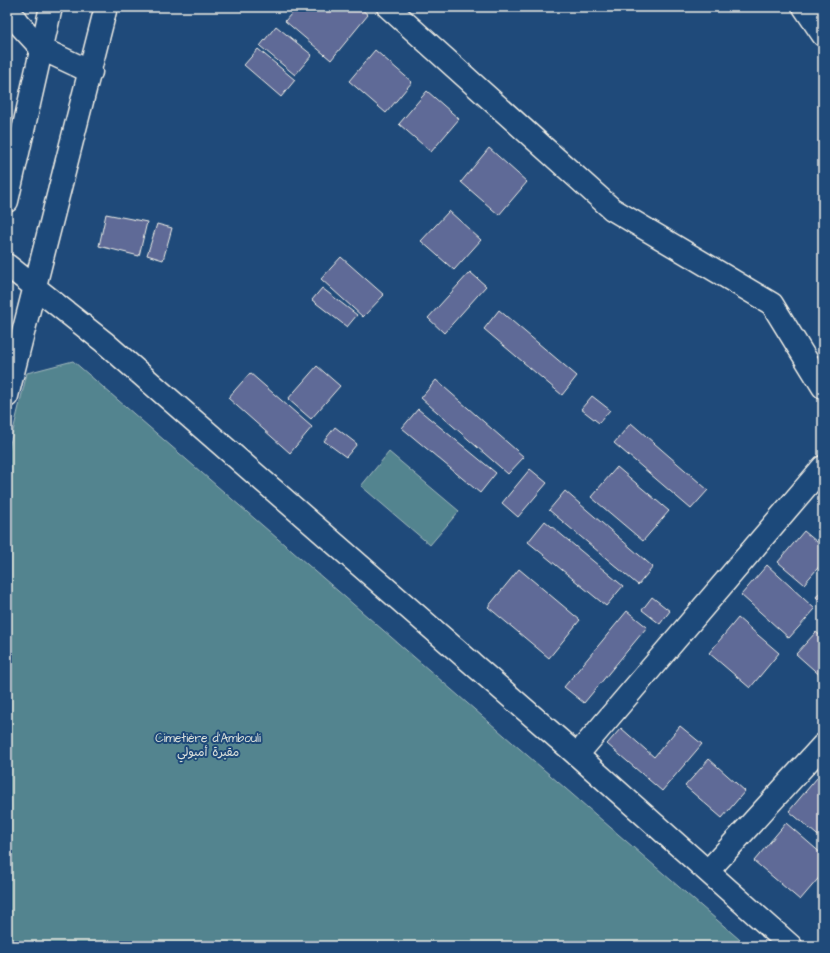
<svg xmlns="http://www.w3.org/2000/svg" width="830" height="953" viewBox="0 0 830 953" font-family="'Architects Daughter','Playpen Sans Arabic',sans-serif">
<style>
.green{fill:#53848f;stroke:#a4babc}
.building{fill:#5e6b97;stroke:#f4f1e8}
.lines{fill:none;stroke-linecap:round;stroke-linejoin:round}
.street-casing{stroke:#f4f1e8;stroke-width:25}
.secondary-casing{stroke:#f4f1e8;stroke-width:25}
.street{stroke:#1f4a7a;stroke-width:22}
.secondary{stroke:#1f4a7a;stroke-width:22}
.labels{text-anchor:middle;stroke-width:4;stroke-linejoin:round;paint-order:stroke}
.park-label{font-size:12px;fill:#dce1db;stroke:#1f4a7a}
</style>
<rect width="100%" height="100%" fill="#1f4a7a"/>
<filter id="ink" filterUnits="userSpaceOnUse"><feTurbulence type="fractalNoise" baseFrequency=".025" numOctaves="2"/><feDisplacementMap in="SourceGraphic" scale="8" xChannelSelector="R" yChannelSelector="G"/><feConvolveMatrix kernelMatrix="1 2 1 2 8 2 1 2 1" color-interpolation-filters="sRGB"/></filter>
<g filter="url(#ink)">
<path class="green" d="M 73,361 L 747,946 L 7,946 L 7,456 L 27,373 Z
M 389,452 L 459,511 L 430,545 L 361,486 Z"/>
<path class="building" d="M 297,7 L 359,7 L 368,15 L 331,60 L 285,21 Z
M 276,26 L 312,55 L 295,75 L 260,46 Z
M 258,49 L 295,80 L 281,97 L 244,65 Z
M 375,50 L 412,82 L 386,113 L 349,81 Z
M 427,91 L 459,119 L 431,152 L 399,124 Z
M 489,148 L 527,182 L 499,215 L 461,182 Z
M 449,211 L 481,240 L 454,270 L 421,241 Z
M 106,214 L 147,222 L 139,256 L 99,246 Z
M 157,224 L 172,228 L 163,260 L 147,255 Z
M 341,257 L 384,295 L 363,317 L 321,279 Z
M 470,272 L 486,286 L 444,333 L 428,318 Z
M 322,288 L 357,315 L 347,327 L 312,300 Z
M 499,310 L 577,376 L 562,395 L 484,329 Z
M 317,366 L 340,386 L 311,419 L 288,399 Z
M 250,373 L 312,427 L 290,453 L 228,398 Z
M 436,380 L 524,457 L 508,474 L 421,398 Z
M 592,396 L 610,410 L 599,423 L 581,409 Z
M 418,409 L 496,473 L 480,493 L 402,428 Z
M 631,423 L 708,490 L 691,509 L 614,443 Z
M 335,427 L 357,444 L 346,457 L 324,441 Z
M 617,467 L 669,511 L 643,541 L 591,497 Z
M 530,469 L 547,483 L 518,517 L 502,503 Z
M 565,491 L 653,567 L 638,585 L 549,510 Z
M 545,521 L 623,586 L 606,606 L 528,542 Z
M 804,531 L 823,547 L 823,562 L 804,584 L 778,562 Z
M 767,565 L 815,609 L 789,638 L 741,595 Z
M 519,569 L 580,620 L 549,658 L 488,607 Z
M 823,589 L 823,604 L 816,597 Z
M 652,597 L 670,611 L 660,624 L 642,610 Z
M 627,611 L 647,627 L 584,703 L 564,687 Z
M 738,618 L 779,653 L 750,688 L 709,653 Z
M 816,632 L 823,638 L 823,678 L 796,654 Z
M 680,726 L 702,744 L 662,791 L 607,744 L 621,728 L 654,757 Z
M 709,759 L 745,791 L 722,818 L 685,786 Z
M 817,778 L 823,783 L 823,840 L 789,811 Z
M 786,823 L 823,855 L 823,873 L 800,900 L 754,861 Z"/>
<g class="lines">
<defs>
<path id="street" d="M 7,7 L 18,23 L 42,49 L 91,72
M 388,7 L 612,209 L 772,304 L 823,387
M 804,7 L 823,35
M 577,755 L 823,467
M 708,871 L 823,745"/>
<path id="secondary" d="M 7,201 L 51,7
M 7,265 L 104,342 L 577,755 L 791,946
M 7,396 L 106,7"/>
</defs>
<use href="#street" class="street-casing"/>
<use href="#secondary" class="secondary-casing"/>
<use href="#street" class="street"/>
<use href="#secondary" class="secondary"/>
</g>
</g>
<g class="labels">
<g class="park-label">
<text x="208" y="742">Cimetière d'Ambouli<tspan x="208" dy="14">مقبرة أمبولي</tspan></text>
</g>
</g>
<rect width="830" height="953" fill="none" stroke="#1f4a7a" stroke-width="24"/>
<rect x="12" y="12" width="806" height="929" fill="none" stroke="#f4f1e8" stroke-width="1.5" filter="url(#ink)"/>
</svg>
